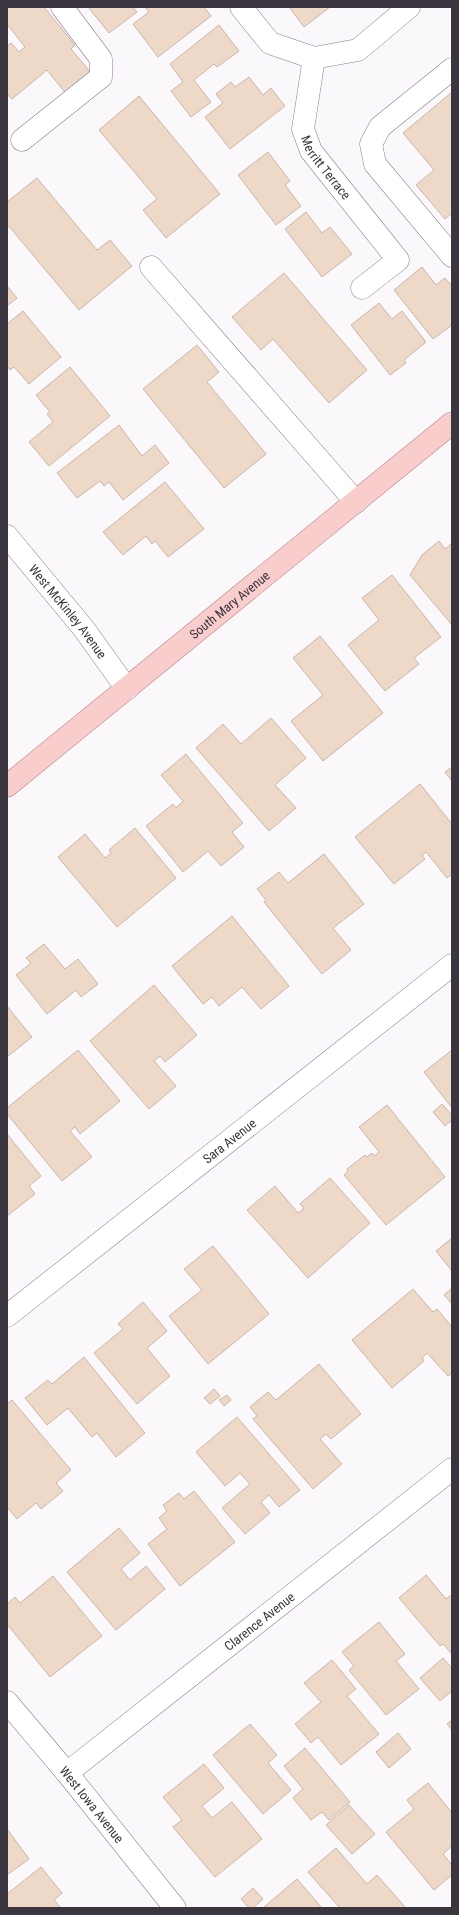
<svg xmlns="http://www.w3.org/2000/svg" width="459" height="1915" viewBox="0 0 459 1915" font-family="'Roboto Condensed',sans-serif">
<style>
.building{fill:#eed9c9;stroke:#cab6a6}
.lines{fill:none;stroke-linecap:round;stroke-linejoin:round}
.minor-casing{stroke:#877b8e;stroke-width:23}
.major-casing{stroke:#b48283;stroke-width:23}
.minor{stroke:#fff;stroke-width:22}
.major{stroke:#f9cdcb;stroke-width:22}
.labels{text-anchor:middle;stroke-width:3;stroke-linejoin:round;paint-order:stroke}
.street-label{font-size:13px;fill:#3a353e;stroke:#fbf8fc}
</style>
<rect width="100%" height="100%" fill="#fbf8fc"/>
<path class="building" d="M 7,7 L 44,7 L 75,45 L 71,49 L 93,75 L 68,96 L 47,70 L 12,99 L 7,94 L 7,46 L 11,43 L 19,52 L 25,47 L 7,24 Z
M 88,7 L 133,7 L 137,12 L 109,33 Z
M 145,7 L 204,7 L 211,16 L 158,57 L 133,24 L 149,12 Z
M 289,7 L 330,7 L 304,27 Z
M 219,25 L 239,51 L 217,67 L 214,64 L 194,80 L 211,102 L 191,117 L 171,91 L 183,82 L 170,64 Z
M 249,77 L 263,95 L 271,88 L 285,106 L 230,149 L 205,117 L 223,103 L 216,94 L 231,82 L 235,87 Z
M 452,92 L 452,213 L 445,219 L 416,185 L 434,170 L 403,133 Z
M 139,96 L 220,194 L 166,238 L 143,210 L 157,199 L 99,130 Z
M 268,152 L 290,181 L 285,185 L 301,206 L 276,225 L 238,175 Z
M 37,178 L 97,250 L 110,240 L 132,266 L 79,310 L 7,224 L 7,202 Z
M 306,212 L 322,233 L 330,227 L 352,254 L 322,277 L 285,229 Z
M 422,267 L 436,285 L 445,278 L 452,286 L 452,325 L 433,339 L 394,290 Z
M 284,273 L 367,370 L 329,403 L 273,339 L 261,350 L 232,317 Z
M 7,286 L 17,298 L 7,306 Z
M 379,303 L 392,319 L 402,311 L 426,342 L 404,360 L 406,363 L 390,375 L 351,325 Z
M 23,311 L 61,357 L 29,384 L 14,367 L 10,370 L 7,366 L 7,324 Z
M 197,345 L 219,372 L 207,382 L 266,454 L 224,488 L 143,389 Z
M 70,367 L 110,416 L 49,466 L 29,442 L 53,422 L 47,414 L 50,412 L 36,395 Z
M 119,425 L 142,456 L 155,445 L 169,463 L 123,500 L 109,482 L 104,486 L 100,481 L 77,498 L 57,473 Z
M 165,482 L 204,529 L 168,557 L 155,541 L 152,544 L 146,536 L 123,555 L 103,532 Z
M 439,541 L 445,549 L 452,543 L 452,625 L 410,575 L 422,555 Z
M 392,575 L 441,637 L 414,658 L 419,664 L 385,691 L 348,645 L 379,620 L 362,598 Z
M 320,636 L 383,713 L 323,761 L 291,721 L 323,695 L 293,658 Z
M 271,718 L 306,758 L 275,785 L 296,808 L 269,831 L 196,748 L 223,724 L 241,744 Z
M 186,754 L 243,823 L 232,832 L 244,847 L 221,866 L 208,851 L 183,872 L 146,826 L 173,804 L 176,808 L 183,801 L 161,775 Z
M 452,767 L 452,781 L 445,772 Z
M 420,784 L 452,824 L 452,874 L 447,878 L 426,852 L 422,856 L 425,859 L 394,884 L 355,837 Z
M 135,828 L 176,878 L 117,927 L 58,857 L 85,834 L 105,858 L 111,853 L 109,850 Z
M 324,854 L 364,904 L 333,928 L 351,950 L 322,974 L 264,902 L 266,900 L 257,889 L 279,872 L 288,883 Z
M 232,916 L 289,986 L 261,1009 L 242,987 L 219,1006 L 212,997 L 203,1004 L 172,966 Z
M 44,944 L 65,969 L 78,959 L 98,984 L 81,997 L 76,990 L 47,1014 L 16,975 L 31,963 L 26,958 Z
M 154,985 L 197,1035 L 165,1062 L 160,1056 L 154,1061 L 176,1086 L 149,1109 L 90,1041 Z
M 7,1006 L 32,1037 L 7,1057 Z
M 78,1050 L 120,1101 L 80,1134 L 75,1127 L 70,1131 L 92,1157 L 62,1181 L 7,1114 L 7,1108 Z
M 452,1050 L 452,1108 L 424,1072 Z
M 442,1104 L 452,1115 L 452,1120 L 445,1126 L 433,1112 Z
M 387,1105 L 445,1177 L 386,1225 L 344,1175 L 348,1171 L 347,1169 L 365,1155 L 367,1157 L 372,1153 L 374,1156 L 379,1152 L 359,1127 Z
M 7,1134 L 41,1176 L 29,1186 L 35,1194 L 7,1216 Z
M 330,1178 L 370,1223 L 308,1278 L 247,1210 L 275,1186 L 298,1213 L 304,1208 L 300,1204 Z
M 452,1238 L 452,1271 L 436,1251 Z
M 213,1246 L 269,1314 L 208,1364 L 169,1316 L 202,1290 L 184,1269 Z
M 452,1288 L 452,1304 L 444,1295 Z
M 413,1289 L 433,1312 L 437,1309 L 452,1327 L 452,1373 L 448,1376 L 427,1353 L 422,1358 L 424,1361 L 392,1388 L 352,1340 Z
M 143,1302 L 167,1331 L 147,1348 L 170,1376 L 137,1404 L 94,1353 L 123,1329 L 118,1324 Z
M 84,1357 L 145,1433 L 116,1457 L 97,1433 L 92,1437 L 68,1408 L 47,1425 L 25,1398 L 48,1380 L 52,1384 Z
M 319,1364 L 361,1414 L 331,1439 L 326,1434 L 320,1439 L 342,1464 L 313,1489 L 253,1419 L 257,1416 L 250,1407 L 268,1392 L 276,1400 Z
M 214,1389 L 220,1396 L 210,1404 L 204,1398 Z
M 227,1395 L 231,1400 L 224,1406 L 219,1400 Z
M 12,1400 L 71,1470 L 56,1483 L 63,1491 L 41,1509 L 36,1503 L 17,1519 L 7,1507 L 7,1404 Z
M 237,1417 L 300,1490 L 279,1507 L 269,1495 L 261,1502 L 270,1513 L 245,1534 L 222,1508 L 250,1484 L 240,1473 L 225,1486 L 196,1452 Z
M 194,1491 L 235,1542 L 180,1586 L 148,1544 L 167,1529 L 159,1518 L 167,1511 L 163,1505 L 179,1493 L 184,1499 Z
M 119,1528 L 140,1553 L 121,1569 L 130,1580 L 146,1566 L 165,1589 L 116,1630 L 67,1572 Z
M 426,1575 L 446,1599 L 452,1594 L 452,1654 L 443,1644 L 440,1646 L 399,1598 Z
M 53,1576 L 102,1636 L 50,1677 L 7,1624 L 7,1604 L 15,1597 L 20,1603 Z
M 379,1622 L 405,1654 L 396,1661 L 419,1689 L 386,1715 L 349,1670 L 354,1666 L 342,1652 Z
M 443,1658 L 452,1668 L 452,1691 L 440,1701 L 420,1678 Z
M 332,1660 L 356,1689 L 347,1696 L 379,1734 L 341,1765 L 318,1737 L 311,1743 L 295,1724 L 321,1702 L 304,1683 Z
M 452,1720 L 452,1730 L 447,1724 Z
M 250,1724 L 277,1755 L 268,1763 L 291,1790 L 263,1814 L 213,1755 Z
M 398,1733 L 411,1749 L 389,1768 L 376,1752 Z
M 305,1748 L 350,1802 L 329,1820 L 322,1812 L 311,1820 L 293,1798 L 303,1789 L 284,1766 Z
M 204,1764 L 224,1788 L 202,1806 L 212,1818 L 232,1802 L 262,1839 L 215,1877 L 173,1827 L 182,1820 L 163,1797 Z
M 428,1783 L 452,1813 L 452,1846 L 443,1854 L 452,1865 L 452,1875 L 434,1890 L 386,1832 L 414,1809 L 407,1800 Z
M 349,1805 L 375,1834 L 352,1854 L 326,1825 Z
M 7,1829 L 29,1859 L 7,1875 Z
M 336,1848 L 367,1884 L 377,1875 L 406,1908 L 340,1908 L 308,1872 Z
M 41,1867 L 62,1893 L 54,1900 L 61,1908 L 7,1908 L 7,1894 Z
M 297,1879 L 322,1908 L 263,1908 Z
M 253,1888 L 263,1899 L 253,1908 L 249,1908 L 241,1899 Z"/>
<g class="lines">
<defs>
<g id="minor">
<path d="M 241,7 L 270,43 L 314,58 L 358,50 L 409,7"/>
<path id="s1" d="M 314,58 L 303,129 L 311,151 L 398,260 L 362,288"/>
<path d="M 452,69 L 380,127 L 371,144 L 375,164 L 452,256"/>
<path d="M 22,140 L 101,77 L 101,59 L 62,7"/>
<path d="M 151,267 L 356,502"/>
<path id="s2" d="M 7,536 L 84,629 L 127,689"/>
<path id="s3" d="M 7,1316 L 452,965"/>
<path id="s4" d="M 7,1702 L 67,1773 L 175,1908"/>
<path id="s5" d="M 67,1773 L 452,1469"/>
</g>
<g id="major">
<path id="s6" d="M 7,786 L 452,423"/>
</g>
</defs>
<use href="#minor" class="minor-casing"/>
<use href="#major" class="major-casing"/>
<use href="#minor" class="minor"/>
<use href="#major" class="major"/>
</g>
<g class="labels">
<g class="street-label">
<text dy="5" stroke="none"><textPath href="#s1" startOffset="117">Merritt Terrace</textPath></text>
<text dy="5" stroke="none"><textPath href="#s6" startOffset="287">South Mary Avenue</textPath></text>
<text dy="5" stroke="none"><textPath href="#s2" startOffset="97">West McKinley Avenue</textPath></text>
<text dy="5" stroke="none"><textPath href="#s3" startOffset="283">Sara Avenue</textPath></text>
<text dy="5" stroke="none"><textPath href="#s5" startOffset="245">Clarence Avenue</textPath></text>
<text dy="5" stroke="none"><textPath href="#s4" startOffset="133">West Iowa Avenue</textPath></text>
</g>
</g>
<rect width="459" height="1915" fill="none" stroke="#3a353e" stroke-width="16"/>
</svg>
